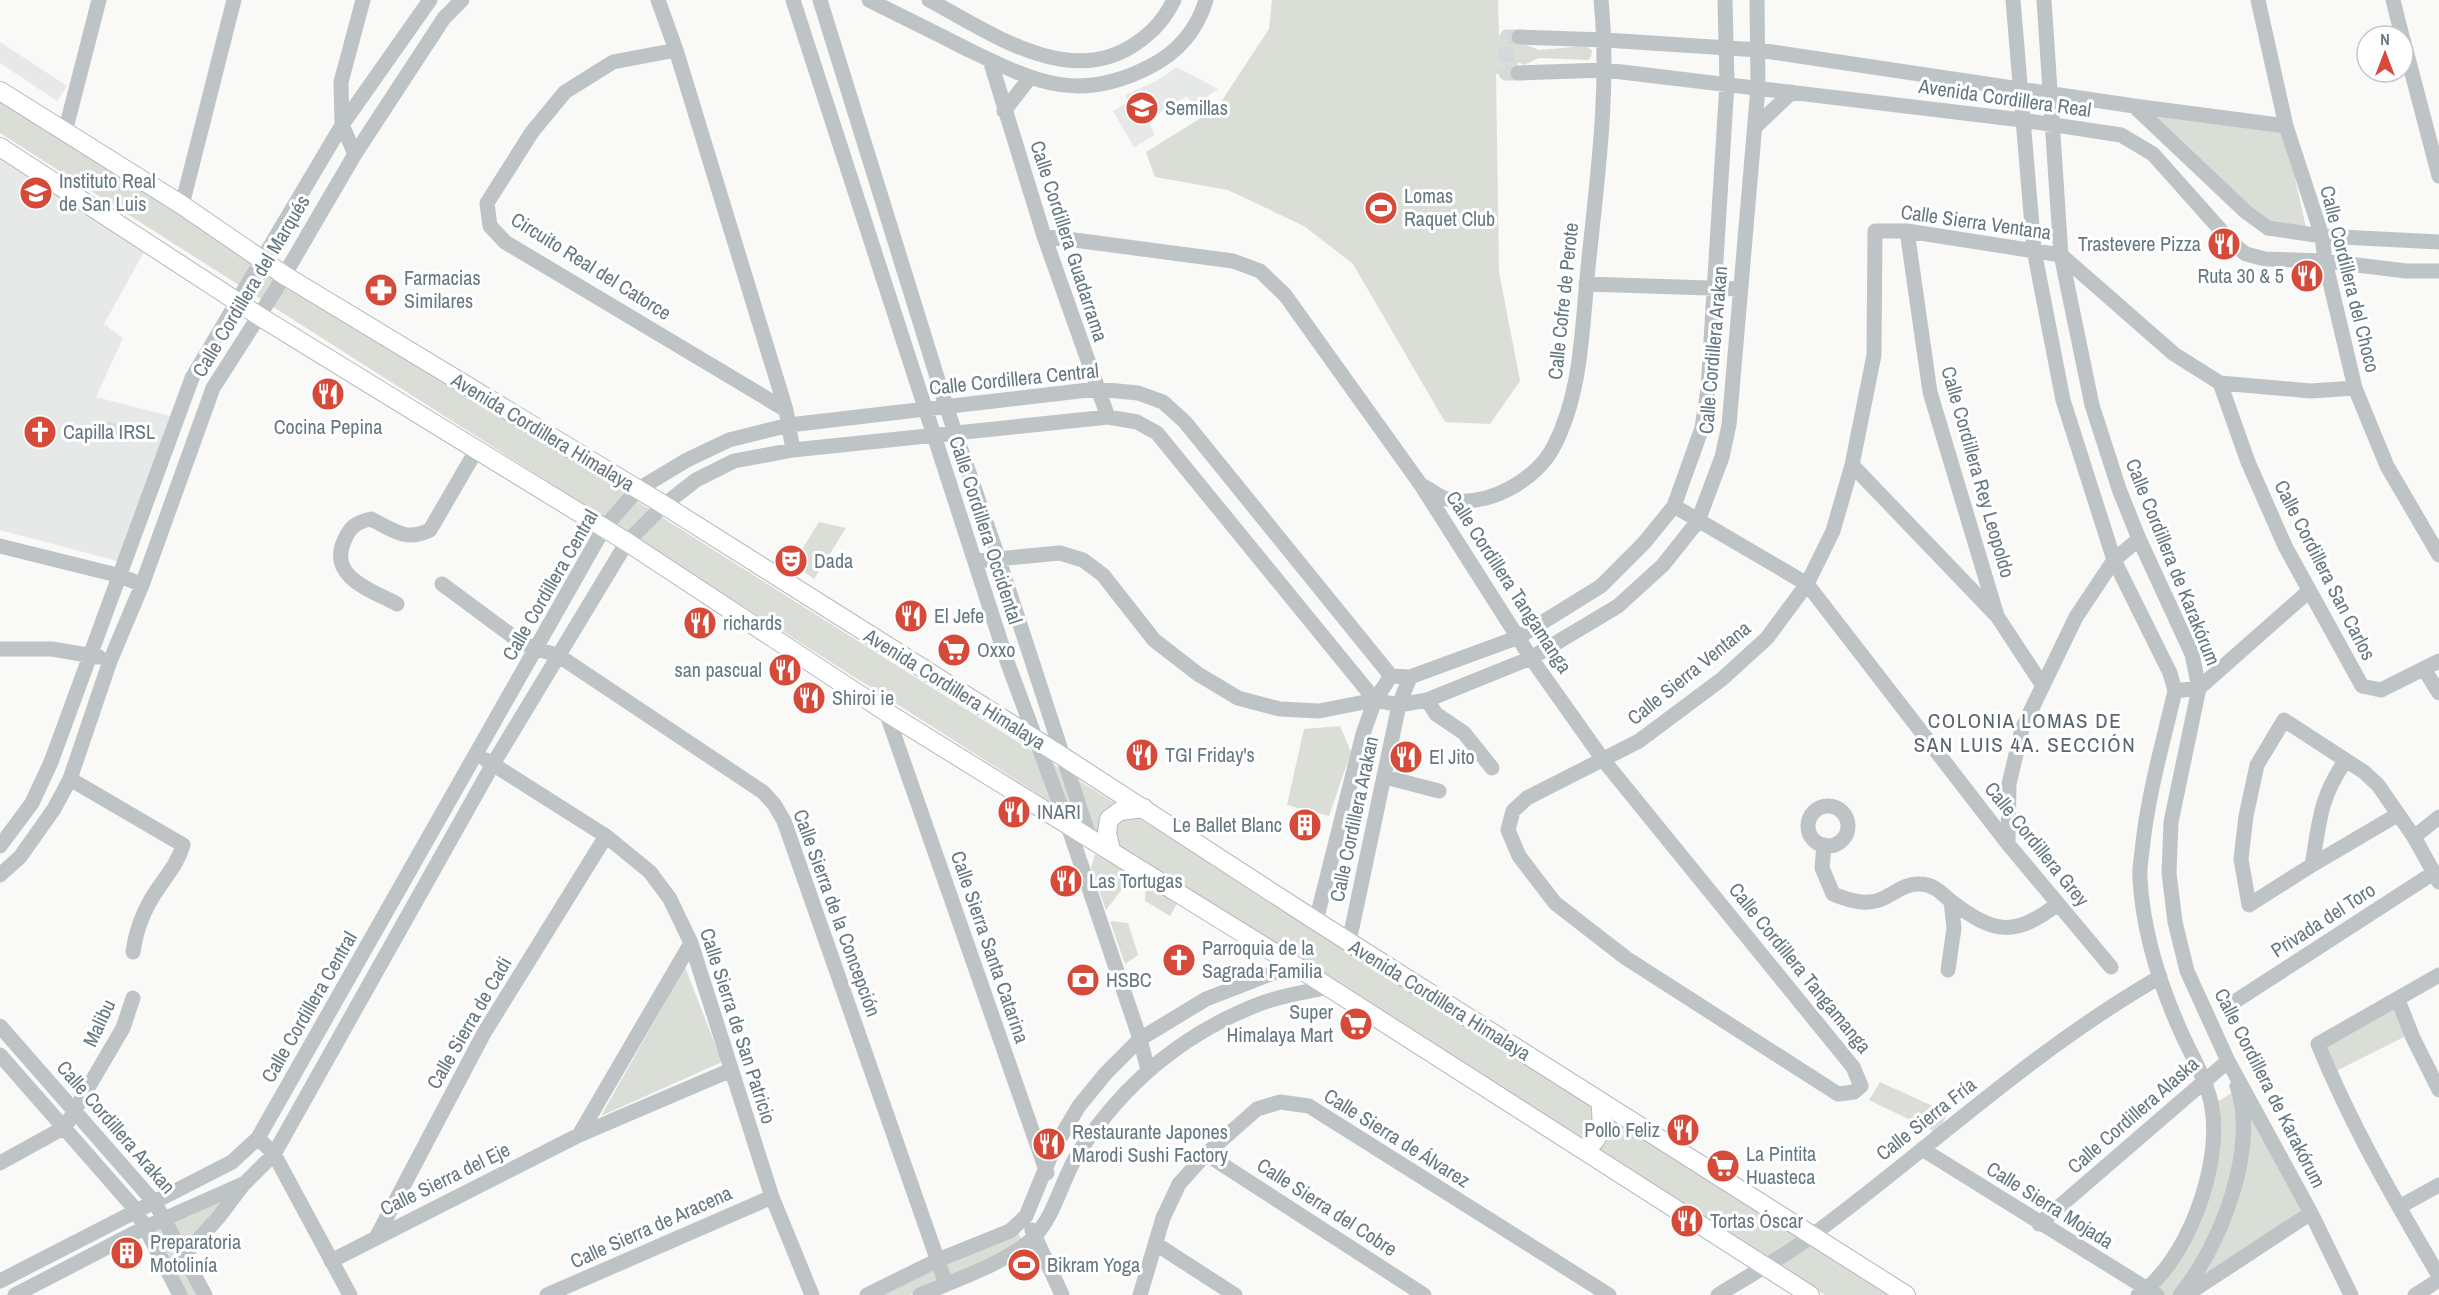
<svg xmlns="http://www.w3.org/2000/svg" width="2439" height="1295" viewBox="0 0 2439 1295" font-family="'Archivo Narrow',sans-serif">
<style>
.built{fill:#e7e9e8}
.green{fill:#daded7}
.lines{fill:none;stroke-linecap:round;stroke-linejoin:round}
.minor-tunnel{stroke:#d4d9d9;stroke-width:15;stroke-dasharray:15 8;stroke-linecap:butt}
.major-casing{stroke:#b2b8bb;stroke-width:20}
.minor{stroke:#bec4c6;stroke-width:15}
.major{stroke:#fff;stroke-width:18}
.labels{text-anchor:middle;stroke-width:6;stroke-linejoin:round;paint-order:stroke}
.street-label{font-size:20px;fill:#667880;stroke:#fff}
.poi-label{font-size:20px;fill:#667880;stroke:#fff;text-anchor:start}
.neighbourhood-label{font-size:21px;letter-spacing:1.5px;fill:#58656b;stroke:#fff}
</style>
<rect width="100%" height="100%" fill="#f9f9f7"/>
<path class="built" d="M 0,42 L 67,86 L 57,101 L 0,63 Z
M 1177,67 L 1218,89 L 1194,106 L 1187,96 L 1148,120 L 1155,135 L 1134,147 L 1113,111 L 1128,102 L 1125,95 L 1156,81 Z
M 0,155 L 149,243 L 104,324 L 123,338 L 96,397 L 170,416 L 121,562 L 0,530 Z"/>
<path class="green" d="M 1272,0 L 1498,0 L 1499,37 L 1519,37 L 1519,45 L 1524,44 L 1539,50 L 1585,46 L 1592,50 L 1591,57 L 1588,60 L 1539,58 L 1524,65 L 1518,62 L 1518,73 L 1496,74 L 1499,272 L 1520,381 L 1490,424 L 1445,422 L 1353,264 L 1304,226 L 1228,190 L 1155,177 L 1146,152 L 1217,108 L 1269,29 Z
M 0,94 L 671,523 L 1894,1295 L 1825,1295 L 0,133 Z
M 2143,111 L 2284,128 L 2306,228 L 2266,220 Z
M 104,420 L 125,426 L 121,439 L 114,433 L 107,436 L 100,434 Z
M 819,522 L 846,528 L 814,579 L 793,564 Z
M 1340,726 L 1351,752 L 1329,816 L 1287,805 L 1304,729 Z
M 1095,854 L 1134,874 L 1106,910 L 1091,868 Z
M 1146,882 L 1178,902 L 1170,916 L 1145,901 Z
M 1110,921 L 1128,923 L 1138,955 L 1125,964 Z
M 685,967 L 722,1062 L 601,1116 Z
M 2393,1008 L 2406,1036 L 2334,1072 L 2323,1044 Z
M 1880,1082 L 1948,1113 L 1937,1133 L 1869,1100 Z
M 2240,1088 L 2307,1212 L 2179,1295 L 2143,1295 L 2193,1236 L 2217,1102 Z
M 245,1183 L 185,1254 L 165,1219 Z
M 165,1223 L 200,1295 L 184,1295 L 153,1229 Z
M 1017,1231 L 1023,1242 L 910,1295 L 876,1295 Z"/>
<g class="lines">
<path class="minor-tunnel" d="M 1518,73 L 1506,73 L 1507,37 L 1519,37"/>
<defs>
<path id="major" d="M 0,91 L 182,205 L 284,275 L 664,505 L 1065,758 L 1316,921 L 1906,1295
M 0,147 L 259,316 L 627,542 L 886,712 L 1294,965 L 1810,1295
M 1111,850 L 1107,833 L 1109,819 L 1120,811 L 1144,808
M 1583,1149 C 1603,1141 1603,1121 1600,1101"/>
</defs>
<use href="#major" class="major-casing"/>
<path class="minor" d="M 658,0 L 676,50 L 786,410 L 793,450
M 793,0 L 1008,664 L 1067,823 L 1140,1039 L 1148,1070
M 820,0 L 946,406 L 998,557 L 1089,836
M 869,0 C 901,16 934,32 967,49 C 1033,81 1077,104 1149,67 C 1177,53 1197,30 1206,0
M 929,0 C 991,33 1071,91 1138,42 C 1155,30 1165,18 1174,0
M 2013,0 L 2034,250 L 2063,400 L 2114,560 L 2170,673 L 2175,691 C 2163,742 2149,791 2143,842 C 2142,854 2139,867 2140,879 C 2143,932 2159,983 2181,1032 C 2191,1055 2208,1082 2212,1108 C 2222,1165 2187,1263 2138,1295
M 2044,0 L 2061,255 L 2092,405 L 2119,489 L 2139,539 L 2192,654 L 2199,688 L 2171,822 L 2169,873 L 2175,922 L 2187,971 L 2228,1061 L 2311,1213 L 2351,1295
M 2258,0 L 2286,126 L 2322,236 L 2325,261 L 2355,388 L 2387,466 L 2439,555
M 2393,0 L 2402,36
M 1519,37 L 1605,40 L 1759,50 L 2134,106 L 2246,212 L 2268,228 L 2322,236 L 2439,242
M 2403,39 L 2439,176
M 676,50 L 613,62 L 565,92 L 532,132 L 487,203 L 490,226 L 505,242 L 786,410
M 990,60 L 1044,236 L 1108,417
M 1518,73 L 1605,70 L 2022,120 L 2121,135 L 2153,154 L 2234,245 L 2246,254 L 2265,259 L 2325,261 L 2406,271 L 2439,271
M 2134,106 L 2286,126
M 1004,111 L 1029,79
M 1755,127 L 1792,92
M 65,132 L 99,0
M 355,154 L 342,125 L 341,82 L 363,0
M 182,205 L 234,0
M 1907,231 L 1930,392 L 1997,616 L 2043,686
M 1044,236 L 1233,261 L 1260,271 L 1285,295 L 1421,485 L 1531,658 L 1604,761 L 1853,1067 L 1861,1086 L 1854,1092 L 1838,1094 L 1626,958 L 1555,903 L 1519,856 L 1508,830 L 1513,811 L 1527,798 L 1639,741 L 1722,679 L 1767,638 L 1807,584 L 1833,531 L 1852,465 L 1874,355 L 1875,231 L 1907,231 L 2061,255 L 2174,354 L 2220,383 L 2311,391 L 2355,388
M 1586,284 L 1740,289
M 2220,383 L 2248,462 L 2285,546 L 2362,686 L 2381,690 L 2439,661
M 1852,465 L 1995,614
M 1423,486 C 1431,490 1439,497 1447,499 C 1486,509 1537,480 1554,446 C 1582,392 1582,327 1588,268 C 1597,179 1610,89 1601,0
M 1674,506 L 1807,584 L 2008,844 L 2111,967
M 0,546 L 121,576 L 142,585
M 975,561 L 1060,553 L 1083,560 L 1103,575 L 1154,640 L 1198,674 L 1238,698 L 1280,709 L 1319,711 L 1375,700 L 1399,705 L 1427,700 L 1531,658 L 1618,606 L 1663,565 L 1698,521 L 1722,457 L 1729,425 L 1758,88 L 1757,0
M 442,584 L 523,644 L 559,656 L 763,792 L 774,804 L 784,821 L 946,1284
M 397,604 C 371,590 328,577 344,541 C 350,527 356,522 371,519 C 393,530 406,542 430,530 L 477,449
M 0,649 L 52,649 L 99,657
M 2424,669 L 2439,693
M 1391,676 L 1410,677 L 1519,637 L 1601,586 L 1644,543 L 1674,506 L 1702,428 L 1708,389 L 1727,83 L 1725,0
M 2175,691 L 2199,688 L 2309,591
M 1427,700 L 1436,714 L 1464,733 L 1492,768
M 886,712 L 1047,1173
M 486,760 L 606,836 L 650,872 L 670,899 L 691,943 L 772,1197 L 812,1295
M 1385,777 L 1439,791
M 70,779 L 183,845 C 178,863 167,875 157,890 C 144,909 136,930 133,952
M1808 826a20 20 0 1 1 40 0a20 20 0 1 1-40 0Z
M 2397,815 L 2312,865 L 2249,905 L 2241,859 L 2246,816 L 2257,765 L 2284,720 L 2364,772 L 2378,785 L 2414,837 L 2439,882
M 2414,837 L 2439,817
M 2008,844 L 2009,784 L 2022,729 L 2076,617 L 2114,560 L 2139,539
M 1824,845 L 1822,868 L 1833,894 C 1848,900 1866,906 1882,899 C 1895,893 1905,883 1920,884 C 1934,884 1942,894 1952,902 C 1995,934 2014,937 2058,904
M 0,846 L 32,803 L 51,762 L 192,378 L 342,125 L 430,0
M 2312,865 C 2320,820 2319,800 2345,761
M 0,875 L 20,857 L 54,809 L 70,779 L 110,661 L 142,585 L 213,388 L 275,291 L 355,154 L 444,18 L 462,0
M 1316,921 L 1363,734 L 1375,700 L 1391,676
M 1349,942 L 1399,705 L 1410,677
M 1948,970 L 1954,928 L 1951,901
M 2439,975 L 2318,1044 C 2351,1125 2395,1201 2439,1276
M 2398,1000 L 2413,1038 L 2439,1090
M 2234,1002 L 2435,872
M 0,1026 L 155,1203 L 205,1295
M 0,1055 L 136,1210 L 180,1295
M 579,1135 L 691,943
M 258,1138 L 274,1154 L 350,1295
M 1922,1149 L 2157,1295
M 1206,1154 L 1424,1295
M 0,1163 L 65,1127 L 123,1028 L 133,998
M 2399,1207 L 2439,1185
M 2039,1224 L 2228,1061
M 1032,1230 L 1062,1295
M 377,1236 L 484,1033 L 606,836
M 1156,1244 L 1235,1295
M 185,1254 L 218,1218 L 243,1185
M 331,1261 L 579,1135 L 731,1070
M 0,1281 L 232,1162 L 258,1138 L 604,528 L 637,490 L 687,460 L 729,440 L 789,425 L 1097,389 L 1138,393 L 1163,402 L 1185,422 L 1391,676
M 15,1295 L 146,1227 L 245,1183 L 274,1154 L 493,764 L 627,542 L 664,505 L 696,480 L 734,461 L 793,450 L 1108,417 L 1137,422 L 1157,433 L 1375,700
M 547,1295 L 772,1197
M 867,1295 L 938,1260 L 1010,1231 L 1026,1216 L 1054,1148 L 1079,1106 L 1106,1073 L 1140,1039 L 1206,999 L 1294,965
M 920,1295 C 951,1282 1011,1261 1034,1237 C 1057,1213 1062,1176 1081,1149 C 1126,1081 1185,1032 1262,1003 C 1283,995 1307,992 1329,987
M 1140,1295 L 1163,1218 L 1179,1184 L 1206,1154 L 1257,1109 L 1280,1102 L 1309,1106 L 1609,1295
M 1718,1295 C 1750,1275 1784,1257 1814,1234 C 1929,1149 2034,1049 2160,977
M 2180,1295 C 2220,1247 2259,1148 2237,1086
M 2186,1295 L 2311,1213
M 2415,1295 L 2439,1280"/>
<use href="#major" class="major"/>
</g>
<defs>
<symbol id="school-disc" viewBox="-11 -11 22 22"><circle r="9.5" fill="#d64a3a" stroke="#fff"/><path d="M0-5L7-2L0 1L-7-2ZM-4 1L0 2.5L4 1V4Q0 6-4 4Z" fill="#fff"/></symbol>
<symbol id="stadium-disc" viewBox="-11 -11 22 22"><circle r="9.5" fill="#d64a3a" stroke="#fff"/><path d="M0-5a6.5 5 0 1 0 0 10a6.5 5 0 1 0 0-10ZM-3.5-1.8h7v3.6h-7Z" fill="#fff"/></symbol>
<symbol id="restaurant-disc" viewBox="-11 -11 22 22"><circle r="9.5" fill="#d64a3a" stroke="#fff"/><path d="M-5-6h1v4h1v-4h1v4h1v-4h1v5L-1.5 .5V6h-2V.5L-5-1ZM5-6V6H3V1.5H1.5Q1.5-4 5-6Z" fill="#fff"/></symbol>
<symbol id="pharmacy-disc" viewBox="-11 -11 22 22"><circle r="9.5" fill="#d64a3a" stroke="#fff"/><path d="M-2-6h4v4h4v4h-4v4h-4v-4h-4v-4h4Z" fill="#fff"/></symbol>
<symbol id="church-disc" viewBox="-11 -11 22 22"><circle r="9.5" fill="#d64a3a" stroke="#fff"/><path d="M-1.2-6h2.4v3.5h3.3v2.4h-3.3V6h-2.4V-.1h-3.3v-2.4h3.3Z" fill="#fff"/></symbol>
<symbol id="theatre-disc" viewBox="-11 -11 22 22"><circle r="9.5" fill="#d64a3a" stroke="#fff"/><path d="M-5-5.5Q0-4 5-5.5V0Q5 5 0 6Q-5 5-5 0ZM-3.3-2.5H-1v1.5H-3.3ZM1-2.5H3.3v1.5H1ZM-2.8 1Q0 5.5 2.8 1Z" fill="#fff"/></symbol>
<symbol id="supermarket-disc" viewBox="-11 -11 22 22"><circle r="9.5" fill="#d64a3a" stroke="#fff"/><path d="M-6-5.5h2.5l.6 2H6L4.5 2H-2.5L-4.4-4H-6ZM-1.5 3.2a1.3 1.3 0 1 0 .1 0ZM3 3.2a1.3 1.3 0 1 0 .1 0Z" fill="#fff"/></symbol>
<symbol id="building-disc" viewBox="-11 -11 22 22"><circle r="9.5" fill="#d64a3a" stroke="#fff"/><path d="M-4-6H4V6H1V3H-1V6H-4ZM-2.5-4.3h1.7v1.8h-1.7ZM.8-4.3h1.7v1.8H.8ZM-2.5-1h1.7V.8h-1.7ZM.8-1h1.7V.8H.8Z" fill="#fff"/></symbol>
<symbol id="bank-disc" viewBox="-11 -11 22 22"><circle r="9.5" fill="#d64a3a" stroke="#fff"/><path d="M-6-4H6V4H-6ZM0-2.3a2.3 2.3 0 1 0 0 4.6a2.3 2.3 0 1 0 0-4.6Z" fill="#fff"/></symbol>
</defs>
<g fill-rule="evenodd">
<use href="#school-disc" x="1123" y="89" width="38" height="38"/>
<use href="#school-disc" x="17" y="174" width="38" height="38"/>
<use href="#stadium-disc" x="1362" y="189" width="38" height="38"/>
<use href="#restaurant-disc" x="2205" y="225" width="38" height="38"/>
<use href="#restaurant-disc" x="2288" y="257" width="38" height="38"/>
<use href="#pharmacy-disc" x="362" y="271" width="38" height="38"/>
<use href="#restaurant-disc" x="309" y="375" width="38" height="38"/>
<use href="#church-disc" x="21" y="413" width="38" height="38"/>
<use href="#theatre-disc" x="772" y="542" width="38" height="38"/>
<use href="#restaurant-disc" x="892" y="597" width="38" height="38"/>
<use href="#restaurant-disc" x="681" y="604" width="38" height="38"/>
<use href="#supermarket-disc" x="935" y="631" width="38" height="38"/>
<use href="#restaurant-disc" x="766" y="651" width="38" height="38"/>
<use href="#restaurant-disc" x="790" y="679" width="38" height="38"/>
<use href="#restaurant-disc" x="1123" y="736" width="38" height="38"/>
<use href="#restaurant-disc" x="1387" y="738" width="38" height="38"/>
<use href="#restaurant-disc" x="995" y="793" width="38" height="38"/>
<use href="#building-disc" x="1286" y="806" width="38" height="38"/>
<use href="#restaurant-disc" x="1047" y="862" width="38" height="38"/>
<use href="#church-disc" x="1160" y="941" width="38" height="38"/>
<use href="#bank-disc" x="1064" y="961" width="38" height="38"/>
<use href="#supermarket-disc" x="1337" y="1005" width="38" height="38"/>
<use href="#restaurant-disc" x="1664" y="1111" width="38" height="38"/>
<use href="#restaurant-disc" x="1030" y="1125" width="38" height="38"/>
<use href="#supermarket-disc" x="1704" y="1147" width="38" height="38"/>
<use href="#restaurant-disc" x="1668" y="1202" width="38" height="38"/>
<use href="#building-disc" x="108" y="1234" width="38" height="38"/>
<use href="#stadium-disc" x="1005" y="1246" width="38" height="38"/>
</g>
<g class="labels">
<g class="street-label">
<text transform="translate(2005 98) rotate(8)" y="7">Avenida Cordillera Real</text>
<text transform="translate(1976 222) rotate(8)" y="7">Calle Sierra Ventana</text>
<text transform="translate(1069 241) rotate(72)" y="7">Calle Cordillera Guadarrama</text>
<text transform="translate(591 266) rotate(32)" y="7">Circuito Real del Catorce</text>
<text transform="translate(2350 279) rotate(76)" y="7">Calle Cordillera del Choco</text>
<text transform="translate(251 286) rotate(-59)" y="7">Calle Cordillera del Marqués</text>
<text transform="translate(1563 301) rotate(-84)" y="7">Calle Cofre de Perote</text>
<text transform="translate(1713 350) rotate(-85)" y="7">Calle Cordillera Arakan</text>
<text transform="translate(1014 379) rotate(-6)" y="7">Calle Cordillera Central</text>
<text transform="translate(543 432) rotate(31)" y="7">Avenida Cordillera Himalaya</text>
<text transform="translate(1978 472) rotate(74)" y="7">Calle Cordillera Rey Leopoldo</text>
<text transform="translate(986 530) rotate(72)" y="7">Calle Cordillera Occidental</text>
<text transform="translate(2173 562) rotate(68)" y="7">Calle Cordillera de Karakórum</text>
<text transform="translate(2325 570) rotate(63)" y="7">Calle Cordillera San Carlos</text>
<text transform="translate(1509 582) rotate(57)" y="7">Calle Cordillera Tangamanga</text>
<text transform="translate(550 585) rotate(-60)" y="7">Calle Cordillera Central</text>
<text transform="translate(1689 673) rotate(-39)" y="7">Calle Sierra Ventana</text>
<text transform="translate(955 689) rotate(32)" y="7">Avenida Cordillera Himalaya</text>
<text transform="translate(1354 819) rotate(-78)" y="7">Calle Cordillera Arakan</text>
<text transform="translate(2037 844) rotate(51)" y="7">Calle Cordillera Grey</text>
<text transform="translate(837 913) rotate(70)" y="7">Calle Sierra de la Concepción</text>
<text transform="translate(2323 920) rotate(-33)" y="7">Privada del Toro</text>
<text transform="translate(990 947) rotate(71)" y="7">Calle Sierra Santa Catarina</text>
<text transform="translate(1800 968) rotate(51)" y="7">Calle Cordillera Tangamanga</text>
<text transform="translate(1440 1000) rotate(32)" y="7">Avenida Cordillera Himalaya</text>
<text transform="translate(309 1007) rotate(-60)" y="7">Calle Cordillera Central</text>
<text transform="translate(99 1023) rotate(-65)" y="7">Malibu</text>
<text transform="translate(469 1023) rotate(-60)" y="7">Calle Sierra de Cadi</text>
<text transform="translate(738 1026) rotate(72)" y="7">Calle Sierra de San Patricio</text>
<text transform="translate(2270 1088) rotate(63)" y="7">Calle Cordillera de Karakórum</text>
<text transform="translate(2133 1115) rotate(-41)" y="7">Calle Cordillera Alaska</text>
<text transform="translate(1926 1119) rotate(-38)" y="7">Calle Sierra Fría</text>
<text transform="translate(116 1127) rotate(49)" y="7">Calle Cordillera Arakan</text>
<text transform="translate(1397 1138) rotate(32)" y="7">Calle Sierra de Álvarez</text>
<text transform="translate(445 1179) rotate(-26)" y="7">Calle Sierra del Eje</text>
<text transform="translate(2050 1205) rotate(32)" y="7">Calle Sierra Mojada</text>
<text transform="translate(1327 1207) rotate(33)" y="7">Calle Sierra del Cobre</text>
<text transform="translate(651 1227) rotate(-24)" y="7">Calle Sierra de Aracena</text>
</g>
<g class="poi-label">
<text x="1165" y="115">Semillas</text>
<text x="59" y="188">Instituto Real<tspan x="59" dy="23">de San Luis</tspan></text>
<text x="1404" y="203">Lomas<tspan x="1404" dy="23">Raquet Club</tspan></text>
<text x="2201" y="251" text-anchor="end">Trastevere Pizza</text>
<text x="2284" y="283" text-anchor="end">Ruta 30 &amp; 5</text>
<text x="404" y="285">Farmacias<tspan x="404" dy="23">Similares</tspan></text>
<text x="328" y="434" text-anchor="middle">Cocina Pepina</text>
<text x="63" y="439">Capilla IRSL</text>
<text x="814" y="568">Dada</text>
<text x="934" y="623">El Jefe</text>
<text x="723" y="630">richards</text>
<text x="977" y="657">Oxxo</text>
<text x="762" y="677" text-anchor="end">san pascual</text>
<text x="832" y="705">Shiroi ie</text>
<text x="1165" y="762">TGI Friday's</text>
<text x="1429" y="764">El Jito</text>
<text x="1037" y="819">INARI</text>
<text x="1282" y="832" text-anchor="end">Le Ballet Blanc</text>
<text x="1089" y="888">Las Tortugas</text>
<text x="1202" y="955">Parroquia de la<tspan x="1202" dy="23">Sagrada Familia</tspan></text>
<text x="1106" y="987">HSBC</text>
<text x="1333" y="1019" text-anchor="end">Super<tspan x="1333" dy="23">Himalaya Mart</tspan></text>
<text x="1660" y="1137" text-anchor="end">Pollo Feliz</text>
<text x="1072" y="1139">Restaurante Japones<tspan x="1072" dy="23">Marodi Sushi Factory</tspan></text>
<text x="1746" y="1161">La Pintita<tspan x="1746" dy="23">Huasteca</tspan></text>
<text x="1710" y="1228">Tortas Óscar</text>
<text x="150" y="1249">Preparatoria<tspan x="150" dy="23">Motolinía</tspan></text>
<text x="1047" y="1272">Bikram Yoga</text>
</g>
<g class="neighbourhood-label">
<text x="2025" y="728">COLONIA LOMAS DE<tspan x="2025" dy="24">SAN LUIS 4A. SECCIÓN</tspan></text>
</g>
</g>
<g transform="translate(2385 54)"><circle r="28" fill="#ffffff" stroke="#c2c9cc" stroke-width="1.5"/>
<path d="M0-4.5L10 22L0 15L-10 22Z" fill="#d64a3a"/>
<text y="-9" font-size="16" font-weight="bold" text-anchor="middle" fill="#667880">N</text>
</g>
</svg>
